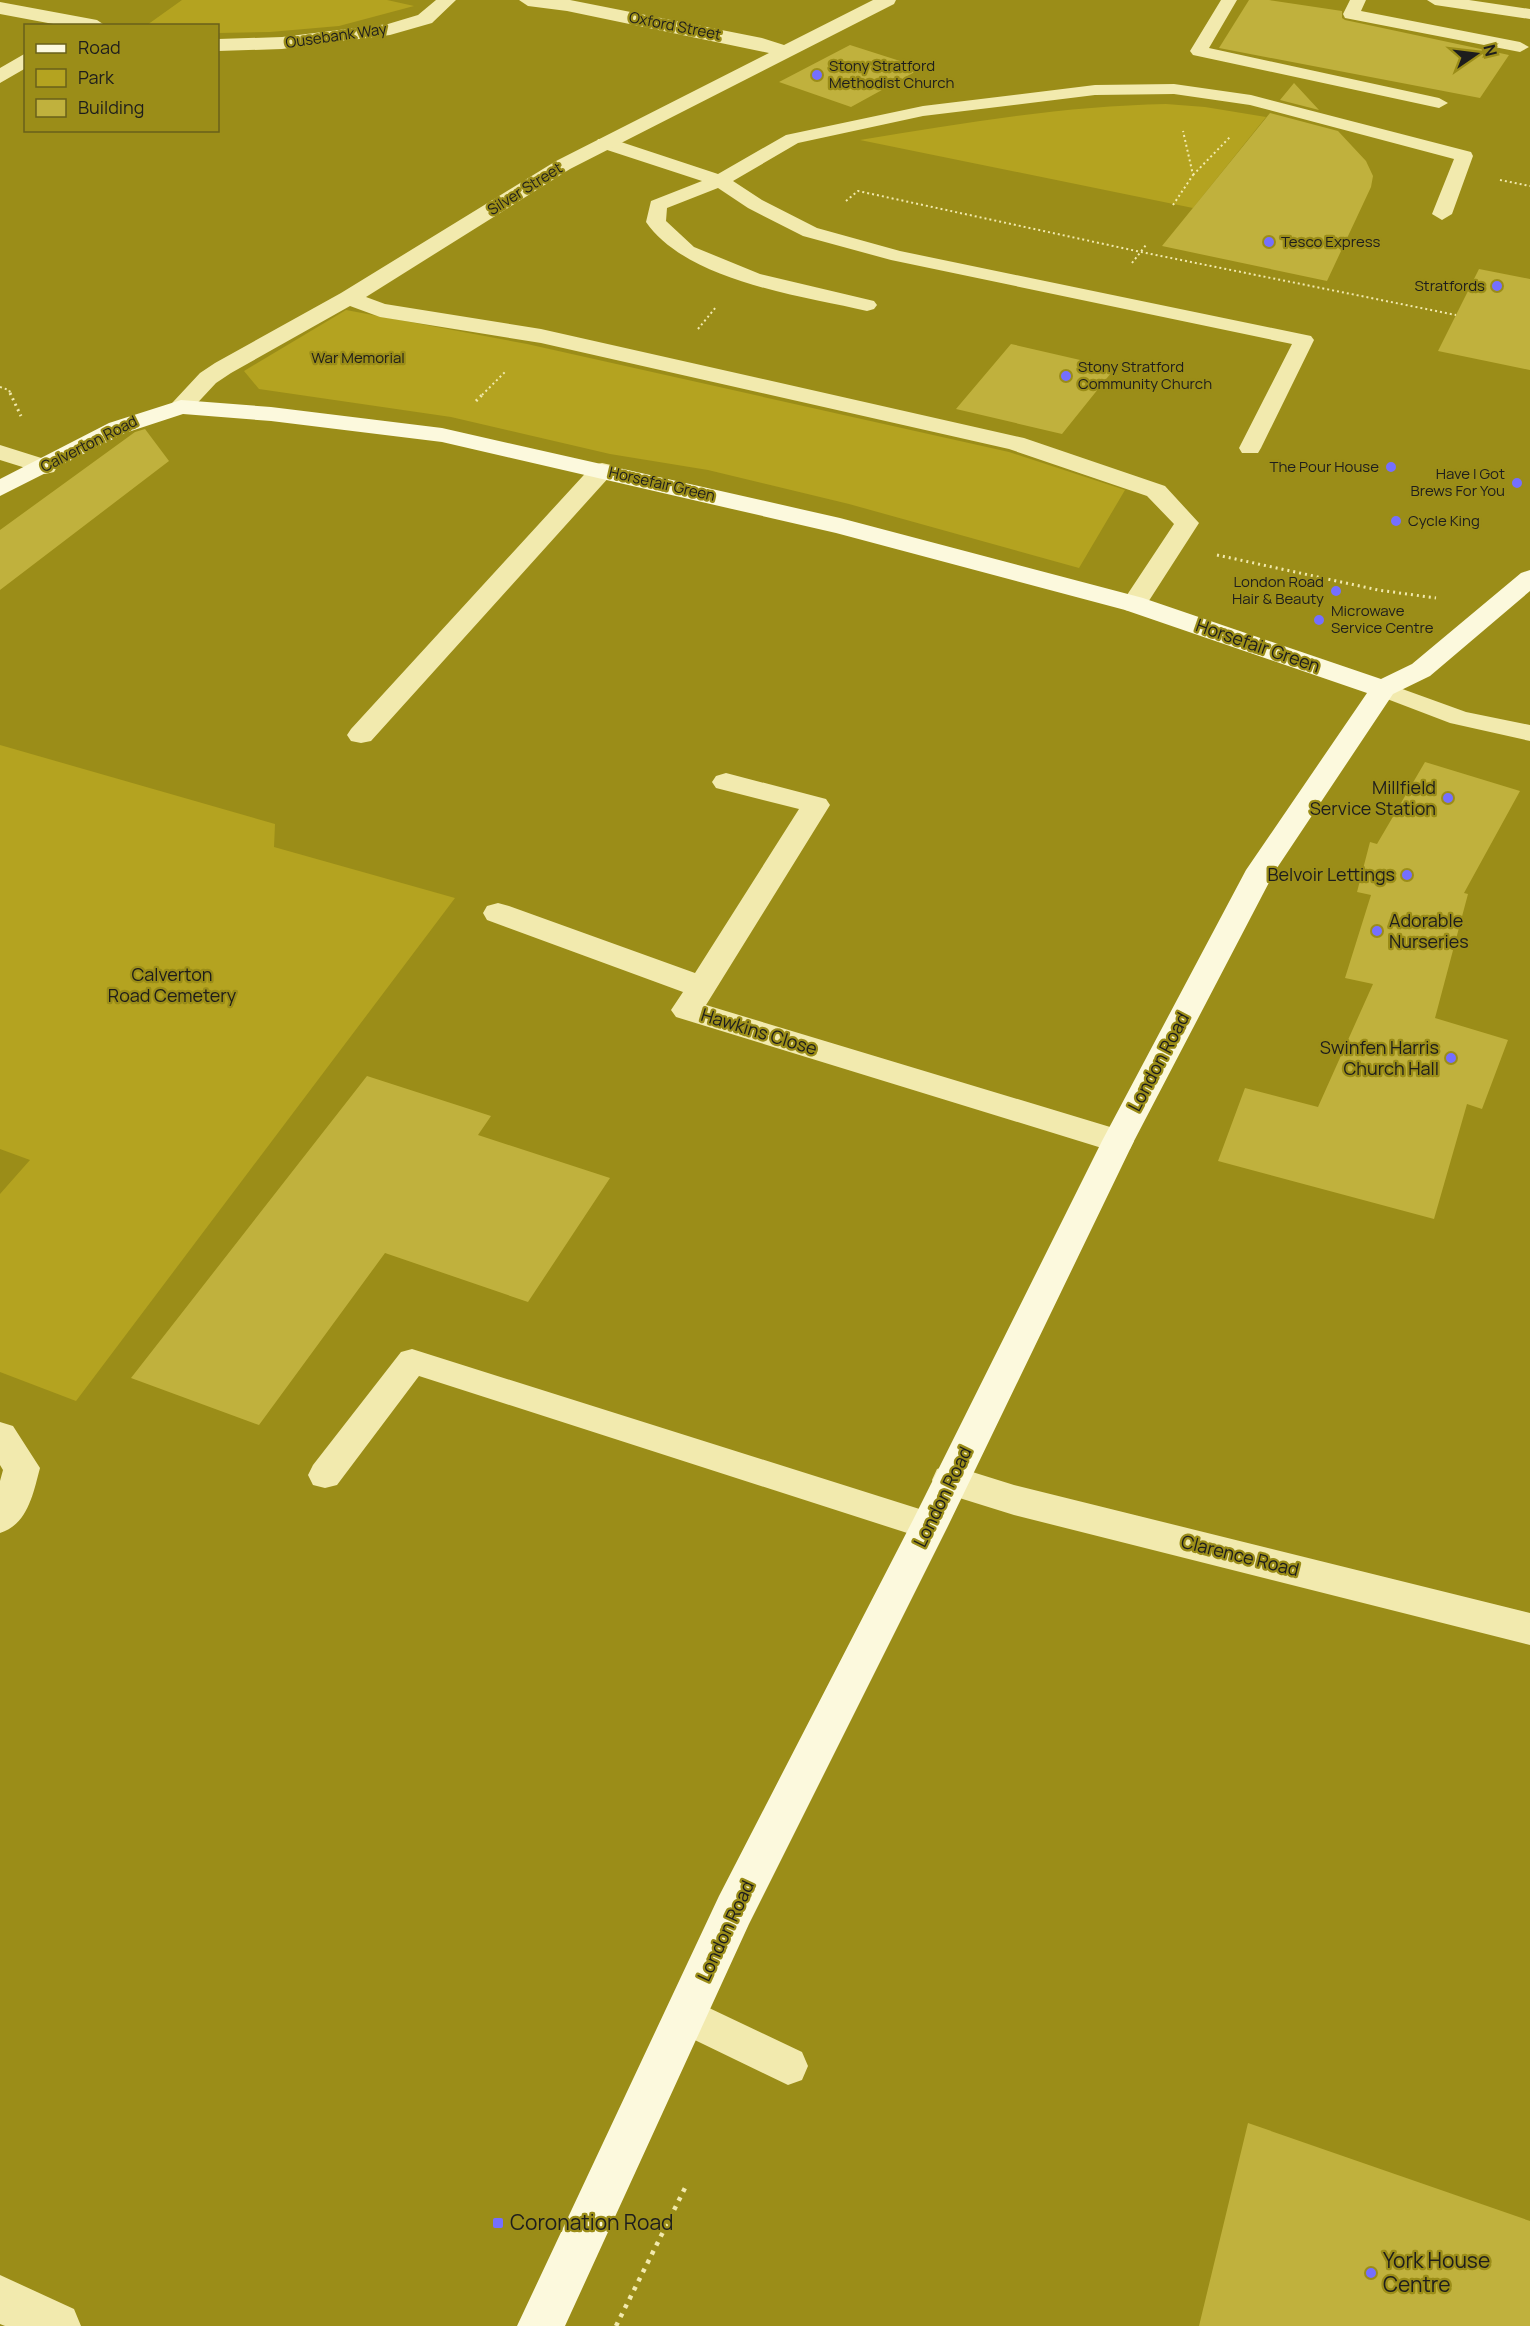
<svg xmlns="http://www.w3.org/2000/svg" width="1530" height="2326" viewBox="0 0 1530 2326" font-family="Manrope,sans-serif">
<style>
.green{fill:#b4a320}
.building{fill:#c0b13d}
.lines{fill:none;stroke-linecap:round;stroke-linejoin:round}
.path-far2{stroke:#f2eaae;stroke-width:2;stroke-dasharray:2 3;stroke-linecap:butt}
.path-far1{stroke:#f2eaae;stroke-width:3;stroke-dasharray:2 4;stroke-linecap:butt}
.path{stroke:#f2eaae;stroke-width:4.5;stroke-dasharray:4 6;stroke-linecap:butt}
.lane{fill:#f2eaae;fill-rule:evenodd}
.street{fill:#f2eaae;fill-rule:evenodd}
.secondary{fill:#fcf9dd;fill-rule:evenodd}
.poi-dot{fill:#756fff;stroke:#9b8d18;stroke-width:2}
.labels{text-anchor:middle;stroke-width:4.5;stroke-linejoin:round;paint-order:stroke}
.far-street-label{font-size:15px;fill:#1d1d1d;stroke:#9b8d18}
.far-poi-label{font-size:15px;fill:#1d1d1d;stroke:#9b8d18;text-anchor:start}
.far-park-label{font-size:15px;fill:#1d1c1b;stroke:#9b8d18}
.street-label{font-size:18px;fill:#1d1d1d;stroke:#9b8d18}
.poi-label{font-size:18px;fill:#1d1d1d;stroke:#9b8d18;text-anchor:end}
.park-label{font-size:18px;fill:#1d1c1b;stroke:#9b8d18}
.near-poi-label{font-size:21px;fill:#1d1d1d;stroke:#9b8d18;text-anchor:start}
</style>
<rect width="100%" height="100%" fill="#9b8d18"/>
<path class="green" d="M 182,0 L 387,0 L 414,6 L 339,26 L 270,32 L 218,33 L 218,26 L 147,25 Z
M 1166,104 L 1205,107 L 1266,117 L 1193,208 L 860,140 C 961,123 1064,106 1166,104 Z
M 346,310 L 527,344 L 1009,452 L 1125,490 L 1079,568 L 849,504 L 708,470 L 610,454 L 451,417 L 259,389 L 244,371 Z
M 0,745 L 275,824 L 274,847 L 455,898 L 76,1401 L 0,1372 L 0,1194 L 30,1160 L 0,1149 Z"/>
<path class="building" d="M 1249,0 L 1269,0 L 1342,11 L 1342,18 L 1345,20 L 1509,55 L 1480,98 L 1219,48 Z
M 850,45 L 922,68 L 851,107 L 779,82 Z
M 1294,83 L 1319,110 L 1280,100 Z
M 1270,113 L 1338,131 L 1366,161 L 1373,176 L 1371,187 L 1327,281 L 1162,246 Z
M 1479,269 L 1530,279 L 1530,370 L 1438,351 Z
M 1011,344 L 1115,368 L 1062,434 L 956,409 Z
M 145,429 L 169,461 L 0,590 L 0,530 L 135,432 Z
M 1425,762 L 1520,791 L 1464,893 L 1468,894 L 1435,1018 L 1508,1040 L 1482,1109 L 1467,1104 L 1434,1219 L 1218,1161 L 1245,1088 L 1318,1107 L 1373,984 L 1345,978 L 1371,895 L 1357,892 L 1370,842 L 1377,844 Z
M 367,1076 L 491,1116 L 478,1135 L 610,1178 L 528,1302 L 385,1253 L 259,1425 L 131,1378 Z
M 1248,2123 L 1530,2221 L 1530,2326 L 1199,2326 Z"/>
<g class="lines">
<path class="path-far2" d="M 1193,175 L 1230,137
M 1500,180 L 1530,186
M 846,201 L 858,191 L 1141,252 L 1456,315
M 1173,205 L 1193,175 L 1183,131
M 1132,263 L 1146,245
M 698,329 L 716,307
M 0,387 L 9,390 L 11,395
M 482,395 L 505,372"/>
<path class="path-far1" d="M 10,393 L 21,416
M 476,401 L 484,393
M 1217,555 L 1378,590 L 1436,598"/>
<path class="path" d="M 616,2326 L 687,2184"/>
<path class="lane" d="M 1221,0 L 1237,0 L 1209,48 L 1439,98 L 1448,103 L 1439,108 L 1193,55 L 1190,51 Z
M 1350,0 L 1366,0 L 1361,11 L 1520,42 L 1529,47 L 1520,52 L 1345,18 L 1343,14 Z
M 1427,0 L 1469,0 L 1530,9 L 1530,19 L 1435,5 Z
M 1174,84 L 1251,95 L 1471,152 L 1473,156 L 1452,214 L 1442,220 L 1432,214 L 1454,159 L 1250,105 L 1174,94 L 1095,95 L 923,116 L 798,143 L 733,181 L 762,200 L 817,228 L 900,251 L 1311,336 L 1314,340 L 1261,448 L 1258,453 L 1242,453 L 1239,448 L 1292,344 L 891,260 L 803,236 L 748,208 L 718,188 L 667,208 L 666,221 L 694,247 L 760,274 L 874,301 L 877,305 L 874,309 L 867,311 C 801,296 687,281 646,222 L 651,201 L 702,181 L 598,147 L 596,143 L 598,139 L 612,139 L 718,174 L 786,135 L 923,106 L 1095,85 Z
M 1383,682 L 1466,712 L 1530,725 L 1530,741 L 1450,723 L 1374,694 L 1371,689 L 1374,684 Z
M 412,1349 L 929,1512 L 941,1516 L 946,1526 L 941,1536 L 929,1540 L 419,1376 L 337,1485 L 325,1488 L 313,1485 L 308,1475 L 313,1465 L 401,1352 Z
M 686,1997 L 802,2052 L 808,2066 L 802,2080 L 788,2085 L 672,2029 L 666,2016 L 672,2003 Z"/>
<path class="street" d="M 436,0 L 456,0 L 432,23 L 390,35 L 282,49 L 218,51 L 218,39 L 282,37 L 388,24 L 418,15 Z
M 519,0 L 570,0 L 762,38 L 784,45 L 873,0 L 896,0 L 894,4 L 570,169 L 366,297 L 385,304 L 541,329 L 1024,438 L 1165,486 L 1199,523 L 1143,610 L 1134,612 L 1125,610 L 1121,604 L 1174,524 L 1147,496 L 1009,449 L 541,343 L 380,317 L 350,306 L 231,373 L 216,383 L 189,412 L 173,412 L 169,407 L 173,402 L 200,373 L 215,363 L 341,293 L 556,161 L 769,53 L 567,11 L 528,6 Z
M 0,2 L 97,20 L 106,26 L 64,26 L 0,14 Z
M 26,53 L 26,68 L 0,83 L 0,68 Z
M 0,445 L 54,462 L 57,467 L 54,472 L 45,474 L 0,460 Z
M 602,463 L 611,465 L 614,470 L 611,475 L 371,741 L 361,743 L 351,741 L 347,735 L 351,729 L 593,465 Z
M 726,773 L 826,799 L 830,805 L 706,1005 L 1130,1133 L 1134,1141 L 1130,1149 L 1118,1153 L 676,1017 L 671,1010 L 683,992 L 487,920 L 483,913 L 487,906 L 498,903 L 509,906 L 695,973 L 799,809 L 716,788 L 712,782 L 716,776 Z
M 0,1422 L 13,1426 L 40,1468 C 33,1494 28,1524 0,1533 L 0,1481 L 3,1470 L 0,1465 Z
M 950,1465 L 1014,1485 L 1530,1613 L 1530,1645 L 1014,1515 L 937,1491 L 932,1480 L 937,1469 Z
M 0,2275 L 74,2309 L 81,2326 L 5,2326 L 0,2324 Z"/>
<path class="secondary" d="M 181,400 L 271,407 L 442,428 L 840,518 L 1143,598 L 1381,679 L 1412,664 L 1521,573 L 1530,570 L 1530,591 L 1430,676 L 1393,694 L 1275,871 L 1134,1141 L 948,1526 L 749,1924 L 565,2326 L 517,2326 L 719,1896 L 913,1520 L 1102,1141 L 1246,870 L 1367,693 L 1125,610 L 836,533 L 442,442 L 271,421 L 183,414 L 125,433 L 0,496 L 0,479 L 109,423 Z"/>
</g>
<g class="poi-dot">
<circle cx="817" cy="75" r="6"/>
<circle cx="1269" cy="242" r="6"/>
<circle cx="1497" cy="286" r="6"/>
<circle cx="1066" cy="376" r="6"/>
<circle cx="1391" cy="467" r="6"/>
<circle cx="1517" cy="483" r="6"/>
<circle cx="1396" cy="521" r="6"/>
<circle cx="1336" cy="591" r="6"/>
<circle cx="1319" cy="620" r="6"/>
<circle cx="1448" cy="798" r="6"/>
<circle cx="1407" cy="875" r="6"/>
<circle cx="1377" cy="931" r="6"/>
<circle cx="1451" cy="1058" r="6"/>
<rect x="492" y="2217" width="12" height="12" rx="3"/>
<circle cx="1371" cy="2273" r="6"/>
</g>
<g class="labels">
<g class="far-street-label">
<text transform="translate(675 26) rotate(11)" y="5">Oxford Street</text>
<text transform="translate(336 36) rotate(-8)" y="5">Ousebank Way</text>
<text transform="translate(525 189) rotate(-32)" y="5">Silver Street</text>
<text transform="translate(89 444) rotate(-27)" y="5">Calverton Road</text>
<text transform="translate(662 484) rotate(13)" y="5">Horsefair Green</text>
</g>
<g class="far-poi-label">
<text x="829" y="71">Stony Stratford<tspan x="829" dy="17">Methodist Church</tspan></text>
<text x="1281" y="247">Tesco Express</text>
<text x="1485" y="291" text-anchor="end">Stratfords</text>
<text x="1078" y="372">Stony Stratford<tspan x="1078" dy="17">Community Church</tspan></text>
<text x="1379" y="472" text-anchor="end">The Pour House</text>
<text x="1505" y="479" text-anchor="end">Have I Got<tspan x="1505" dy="17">Brews For You</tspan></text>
<text x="1408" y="526">Cycle King</text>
<text x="1324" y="587" text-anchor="end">London Road<tspan x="1324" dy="17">Hair &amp; Beauty</tspan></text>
<text x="1331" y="616">Microwave<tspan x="1331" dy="17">Service Centre</tspan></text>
</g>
<g class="far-park-label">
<text x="358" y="363">War Memorial</text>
</g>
<g class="street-label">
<text transform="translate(1258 646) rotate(19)" y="6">Horsefair Green</text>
<text transform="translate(759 1032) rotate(17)" y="6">Hawkins Close</text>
<text transform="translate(1159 1062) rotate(-62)" y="6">London Road</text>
<text transform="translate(943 1497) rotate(-64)" y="6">London Road</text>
<text transform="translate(1240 1556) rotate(14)" y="6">Clarence Road</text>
<text transform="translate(726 1931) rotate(-65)" y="6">London Road</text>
</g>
<g class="poi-label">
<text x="1436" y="794">Millfield<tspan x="1436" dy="21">Service Station</tspan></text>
<text x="1395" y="881">Belvoir Lettings</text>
<text x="1389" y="927" text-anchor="start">Adorable<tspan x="1389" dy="21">Nurseries</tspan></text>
<text x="1439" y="1054">Swinfen Harris<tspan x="1439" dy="21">Church Hall</tspan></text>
</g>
<g class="park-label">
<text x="172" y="981">Calverton<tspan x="172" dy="21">Road Cemetery</tspan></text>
</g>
<g class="near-poi-label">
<text x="510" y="2230">Coronation Road</text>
<text x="1383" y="2268">York House<tspan x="1383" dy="24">Centre</tspan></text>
</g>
</g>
<rect x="24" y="24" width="195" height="108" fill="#9b8d18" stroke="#69601a" stroke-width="1.5"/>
<rect x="36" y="44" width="30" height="9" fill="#fcf9dd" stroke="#69601a" stroke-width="1.5"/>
<text x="78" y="54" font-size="18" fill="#1d1d1d">Road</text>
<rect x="36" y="69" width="30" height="18" fill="#b4a320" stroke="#69601a" stroke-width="1.5"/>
<text x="78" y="84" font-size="18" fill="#1d1d1d">Park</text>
<rect x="36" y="99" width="30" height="18" fill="#c0b13d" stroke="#69601a" stroke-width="1.5"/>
<text x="78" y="114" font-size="18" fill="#1d1d1d">Building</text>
<g transform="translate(1476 54) rotate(76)" stroke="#9b8d18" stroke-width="4.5" paint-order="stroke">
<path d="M0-4.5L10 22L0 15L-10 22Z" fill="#1d1d1d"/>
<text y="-9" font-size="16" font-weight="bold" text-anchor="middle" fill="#1d1d1d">N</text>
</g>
</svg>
